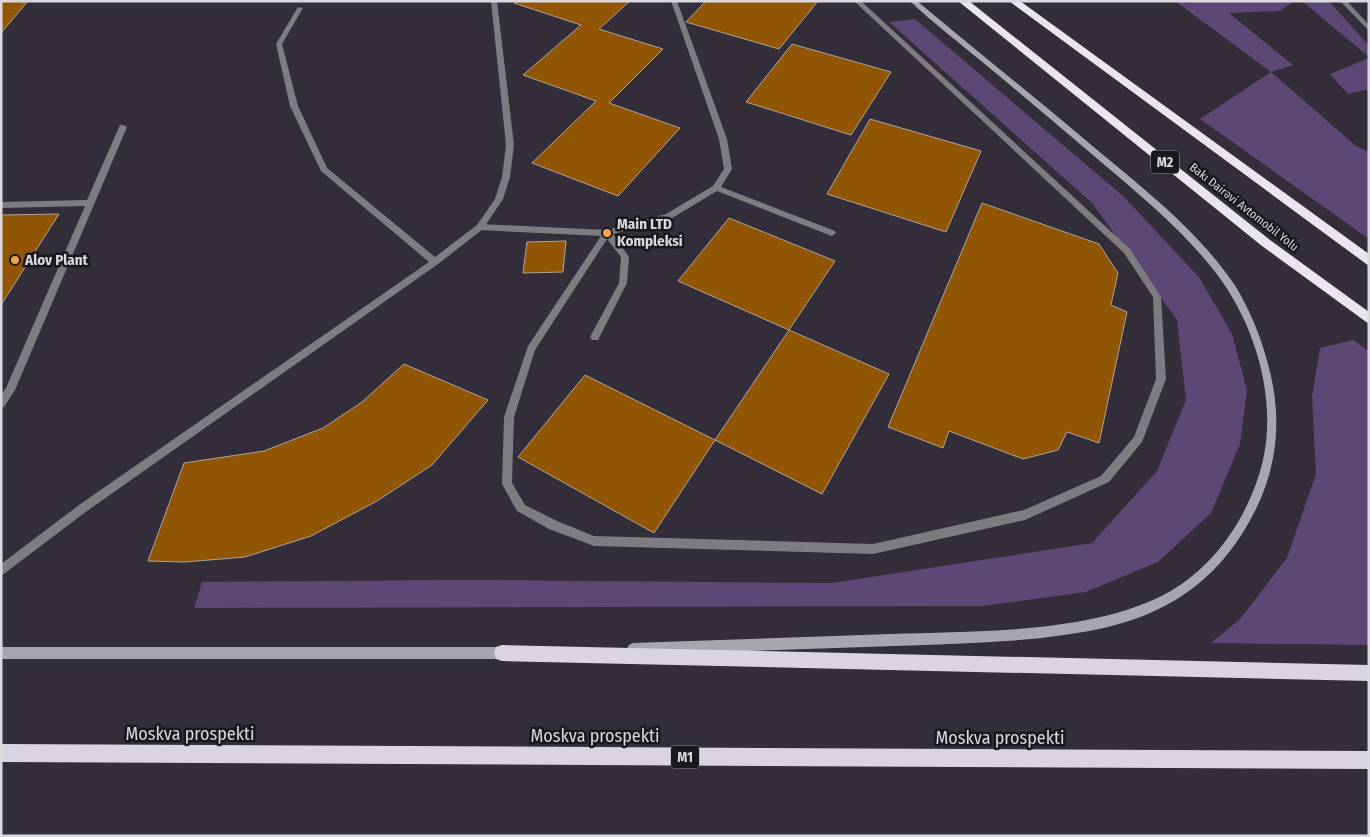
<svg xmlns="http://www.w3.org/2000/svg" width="1370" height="837" viewBox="0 0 1370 837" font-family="'Fira Sans Condensed',sans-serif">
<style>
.green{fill:#5c4775}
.building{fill:#905606;stroke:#b0a499}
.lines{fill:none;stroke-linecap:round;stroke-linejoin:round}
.service{fill:#7e7b81;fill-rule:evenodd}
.minor{fill:#7e7b81;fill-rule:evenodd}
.secondary{fill:#a9a5af;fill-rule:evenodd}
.trunk{fill:#dad4e2;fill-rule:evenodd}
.motorway{fill:#e9e3f2;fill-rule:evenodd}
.poi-dot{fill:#f5a246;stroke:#1a171d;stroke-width:2}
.labels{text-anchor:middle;stroke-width:5;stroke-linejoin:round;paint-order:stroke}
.far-street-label{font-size:12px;fill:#dad7de;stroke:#1a171d}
.shield{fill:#1a171d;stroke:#a09da4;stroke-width:1}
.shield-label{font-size:14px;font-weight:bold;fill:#dad7de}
.poi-label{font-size:15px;font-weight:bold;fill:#dad7de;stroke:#1a171d;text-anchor:start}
.near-street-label{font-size:18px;fill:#dad7de;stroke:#1a171d}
</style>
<rect width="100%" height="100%" fill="#332e39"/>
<path class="green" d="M 1175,1 L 1294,1 L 1280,11 L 1229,13 L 1293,65 L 1271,72 L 1356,146 L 1369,152 L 1369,239 L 1200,119 L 1271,72 Z
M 1302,1 L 1329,1 L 1369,46 L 1369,57 Z
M 915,19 L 1123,196 L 1199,277 L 1232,334 L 1247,390 L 1240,444 L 1211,513 L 1158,562 L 1086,592 L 983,606 L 194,608 L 202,582 L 465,580 L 832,583 L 1092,543 L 1157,471 L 1186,400 L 1177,320 L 1092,203 L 889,22 Z
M 1369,58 L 1369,89 L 1348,94 L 1330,74 Z
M 1353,340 L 1369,351 L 1369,645 L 1211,643 L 1240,619 L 1287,558 L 1316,474 L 1312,397 L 1320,348 Z"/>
<path class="building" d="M 1,1 L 28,1 L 1,33 Z
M 517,1 L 630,1 L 599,29 L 663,49 L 609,103 L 680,128 L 618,196 L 532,163 L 596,101 L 523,75 L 581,25 L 514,3 Z
M 706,1 L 818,1 L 779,49 L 686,22 Z
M 792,44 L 891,72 L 851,135 L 746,102 Z
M 870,119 L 981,151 L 946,232 L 827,194 Z
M 982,203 L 1099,244 L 1118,273 L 1111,305 L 1127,312 L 1099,443 L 1067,432 L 1058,450 L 1023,459 L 949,431 L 943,448 L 888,427 Z
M 59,214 L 1,305 L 1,215 Z
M 729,218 L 835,261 L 789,330 L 678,281 Z
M 566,241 L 563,272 L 523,273 L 527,242 Z
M 789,330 L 889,374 L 822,494 L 715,440 Z
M 404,364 L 488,400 L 432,465 L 377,501 L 311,536 L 245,557 L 185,562 L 148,561 L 184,463 L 264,451 L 323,428 L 362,402 Z
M 585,375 L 715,440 L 654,533 L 518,457 Z"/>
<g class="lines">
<path class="service" d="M 671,1 L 677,1 L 727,139 L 732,169 L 721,187 L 835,231 L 836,233 L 832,236 L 829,235 L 717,191 L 672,218 L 613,234 L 629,257 L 627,283 L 598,340 L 592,340 L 590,337 L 619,283 L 621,257 L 607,239 L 535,350 L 514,417 L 512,483 L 525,505 L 557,521 L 594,536 L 873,544 L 1024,510 L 1101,476 L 1134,437 L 1156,379 L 1153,297 L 1124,253 L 854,1 L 861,1 L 1130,249 L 1161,297 L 1166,379 L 1142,442 L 1109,482 L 1025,520 L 873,554 L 594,546 L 549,529 L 517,511 L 502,484 L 504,417 L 528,346 L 601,236 L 480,230 L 476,227 L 480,224 L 607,230 L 666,214 L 713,186 L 724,169 L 719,139 Z
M 1340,1 L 1347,1 L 1369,25 L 1369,31 Z
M 120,125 L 123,125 L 127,127 L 15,390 L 4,407 L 1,408 L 1,395 L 6,388 L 85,206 L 1,208 L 1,202 L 87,200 Z"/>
<path class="minor" d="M 491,1 L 497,1 L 514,145 L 510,177 L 503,199 L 483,229 L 438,264 L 87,511 L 1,576 L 1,564 L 79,505 L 429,262 L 321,171 L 290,106 L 276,44 L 298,7 L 303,8 L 282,44 L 298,106 L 327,168 L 435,257 L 477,225 L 495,199 L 502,177 L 506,145 Z"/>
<path class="secondary" d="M 910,1 L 917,1 C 972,47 1028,92 1083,138 C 1136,183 1197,228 1236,287 C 1251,312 1262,340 1269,368 C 1282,417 1278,465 1255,511 C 1223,574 1177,610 1108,627 C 1038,643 966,643 894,646 C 807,649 720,652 633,655 L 629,653 L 627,649 L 629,645 L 633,643 C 719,640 805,637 891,634 C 976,631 1093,634 1169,592 C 1217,565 1251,512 1263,460 C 1277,397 1255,324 1216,273 C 1185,233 1146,200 1107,167 C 1067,133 1027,99 986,65 C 961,44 934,24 910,1 Z
M 1,647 L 507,647 L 511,649 L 513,653 L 511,657 L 507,659 L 1,659 Z"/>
<path class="trunk" d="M 502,645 L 1369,665 L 1369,681 L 502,661 L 496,659 L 494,653 L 496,647 Z
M 1,744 L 1369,751 L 1369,769 L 1,762 Z"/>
<path class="motorway" d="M 958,1 L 969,1 L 1270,240 L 1369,312 L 1369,324 L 1262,246 Z
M 1009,1 L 1020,1 L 1369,254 L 1369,266 Z"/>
</g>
<g class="poi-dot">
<circle cx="607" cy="233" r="5"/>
<circle cx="15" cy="260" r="5"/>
</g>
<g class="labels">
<g class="far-street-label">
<text transform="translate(1244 207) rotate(38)" y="4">Bakı Dairəvi Avtomobil Yolu</text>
</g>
<g class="shield">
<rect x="1151" y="150.5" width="28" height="23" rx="4"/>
<rect x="671" y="745.5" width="28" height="23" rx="4"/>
</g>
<g class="shield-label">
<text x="1165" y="167">M2</text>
<text x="685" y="762">M1</text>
</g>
<g class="poi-label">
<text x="617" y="229">Main LTD<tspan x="617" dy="17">Kompleksi</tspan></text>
<text x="25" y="265">Alov Plant</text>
</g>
<g class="near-street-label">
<text x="190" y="740">Moskva prospekti</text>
<text x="595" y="742">Moskva prospekti</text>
<text x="1000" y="744">Moskva prospekti</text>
</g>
</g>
<rect width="1370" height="837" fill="none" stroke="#dad7de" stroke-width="5"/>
</svg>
